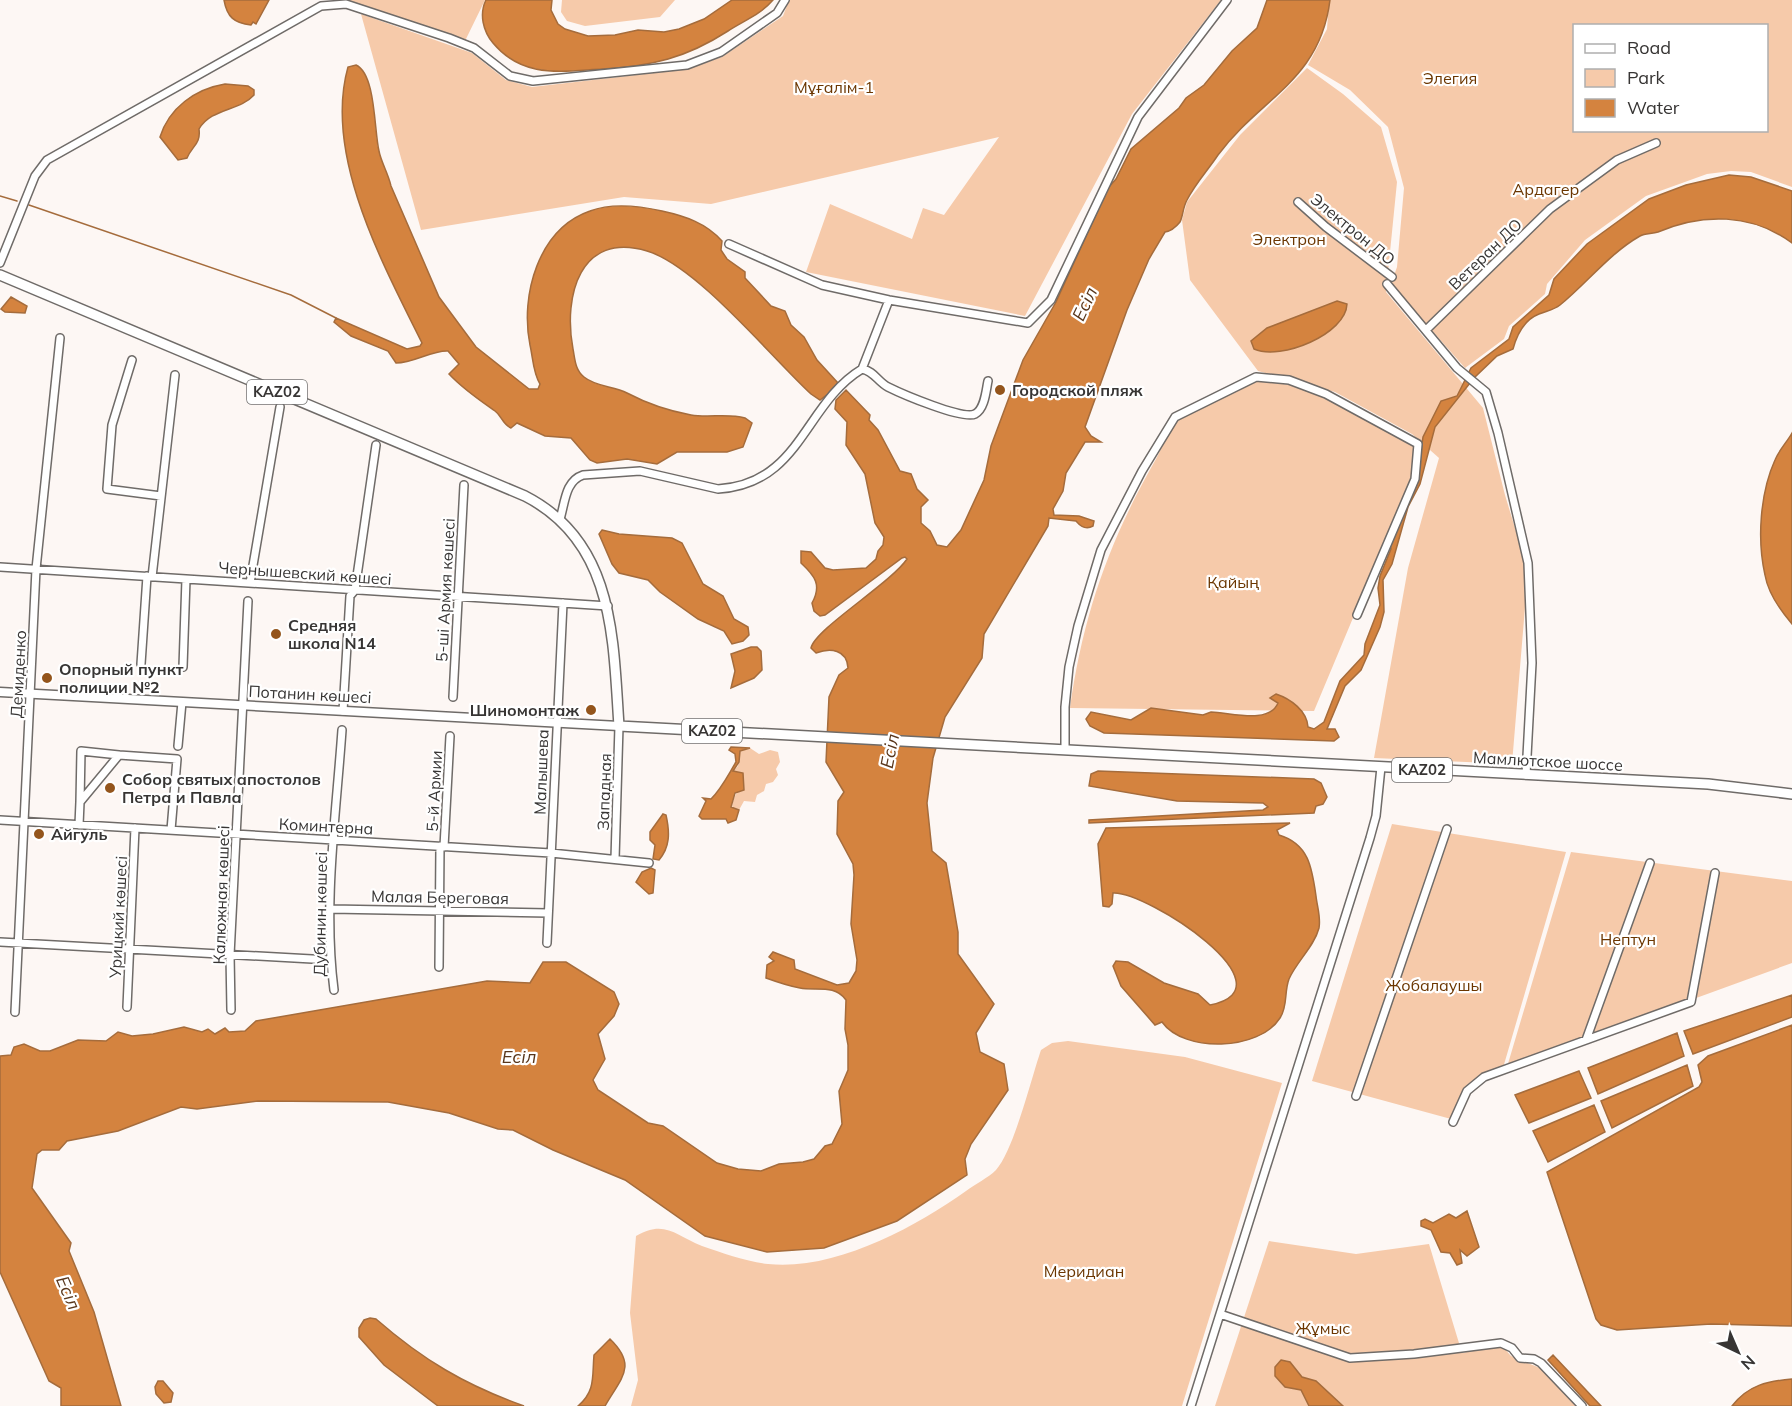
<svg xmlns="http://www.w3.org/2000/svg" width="1792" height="1406" viewBox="0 0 1792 1406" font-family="Mulish,sans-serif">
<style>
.green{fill:#f6caaa;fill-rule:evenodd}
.water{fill:#d4833f;stroke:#a56c3c;stroke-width:1.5}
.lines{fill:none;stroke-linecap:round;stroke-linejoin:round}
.stream{stroke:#a56c3c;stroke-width:1.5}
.minor-casing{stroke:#6f6b68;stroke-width:10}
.major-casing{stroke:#6f6b68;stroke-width:11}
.highway-casing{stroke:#6f6b68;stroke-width:12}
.minor{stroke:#fff;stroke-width:7}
.major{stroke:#fff;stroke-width:8}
.highway{stroke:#fff;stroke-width:9}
.poi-dot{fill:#94551c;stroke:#fff;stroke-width:2}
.labels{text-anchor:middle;stroke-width:4.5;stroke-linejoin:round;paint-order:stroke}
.shield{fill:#fff;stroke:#737271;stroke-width:1.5}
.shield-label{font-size:15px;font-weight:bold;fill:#373534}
.park-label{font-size:16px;fill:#6b3600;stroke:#fff}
.street-label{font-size:16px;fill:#373534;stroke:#fff}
.poi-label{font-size:16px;font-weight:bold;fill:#373534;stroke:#fff;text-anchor:start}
.water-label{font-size:18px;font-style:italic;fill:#59361b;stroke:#fff}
</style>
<rect width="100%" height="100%" fill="#fdf7f4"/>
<path class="green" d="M 346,0 L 485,0 L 465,41 Z
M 562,0 L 675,0 L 660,17 L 585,26 L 567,21 L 561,12 Z
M 789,0 L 1221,0 L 1132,114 L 1025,316 L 806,272 L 830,204 L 912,239 L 923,208 L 944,215 L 999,137 L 711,204 L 624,197 L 421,230 L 361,14 L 472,53 L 506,80 L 532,87 L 688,69 L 722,57 L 783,16 Z
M 1329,0 L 1792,0 L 1792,187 L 1751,172 L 1731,171 L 1707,174 L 1646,196 L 1585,240 L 1547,284 L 1545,294 L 1509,326 L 1504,339 L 1465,368 L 1391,284 L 1397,267 L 1404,188 L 1388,127 L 1350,90 L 1308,65 L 1327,29 ZM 1574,26 L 1766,26 L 1766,130 L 1574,130 Z
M 1307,68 L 1343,94 L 1381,127 L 1397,182 L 1386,292 L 1483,408 L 1505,495 L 1528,571 L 1512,764 L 1374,758 L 1408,568 L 1439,458 L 1412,434 L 1335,392 L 1258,371 L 1190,280 L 1182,220 L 1187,202 L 1240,135 Z
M 1256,381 L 1292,385 L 1333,401 L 1414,446 L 1412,477 L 1314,711 L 1070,708 C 1083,615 1109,541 1156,459 C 1162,448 1169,428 1178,420 C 1191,409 1239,389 1256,381 Z
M 750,748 L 759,754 L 770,750 L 778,752 L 780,762 L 776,769 L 778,775 L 773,782 L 766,784 L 764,791 L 757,795 L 755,802 L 744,801 L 739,810 L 732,809 C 732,796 741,789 744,777 L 733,771 L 738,766 L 740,751 Z
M 1392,824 L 1566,852 L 1503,1068 L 1463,1093 L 1451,1119 L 1312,1081 Z
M 1571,852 L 1792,881 L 1792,963 L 1507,1067 Z
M 1068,1041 L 1185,1057 L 1282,1083 L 1182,1406 L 631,1406 L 638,1380 L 630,1313 L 636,1236 C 665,1219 676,1236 702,1246 C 722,1253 748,1262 768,1264 C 834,1271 914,1228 966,1191 C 975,1184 988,1178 996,1170 C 1014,1150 1031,1079 1041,1050 L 1052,1043 Z
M 1269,1241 L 1356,1254 L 1429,1244 L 1462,1353 L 1498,1346 L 1504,1348 L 1511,1356 L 1540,1368 L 1576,1406 L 1215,1406 Z"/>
<path class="water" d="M 224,0 L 269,0 L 256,24 L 253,22 L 251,25 C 234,23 227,17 224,0 Z
M 486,0 L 552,0 L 551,10 L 558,24 L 565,29 L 588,36 L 615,35 L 638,30 L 664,32 L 679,29 L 704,19 L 732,0 L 773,0 C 760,15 745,20 728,31 C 686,58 652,66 603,69 C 561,71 523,79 493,43 C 483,31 479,14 486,0 Z
M 1267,0 L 1330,0 C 1320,81 1261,97 1218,155 C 1208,170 1195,184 1187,200 C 1183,207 1183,216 1180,222 C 1176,227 1171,231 1165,232 L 1149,259 L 1127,310 L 1085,427 L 1091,436 L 1101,442 L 1085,442 L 1066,473 L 1063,491 L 1053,509 L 1054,515 L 1079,516 L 1094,521 L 1093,526 C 1086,530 1081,527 1076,521 L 1049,518 L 1048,526 L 984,634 L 982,658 L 945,717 L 933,758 L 927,803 L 932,851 L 946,863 L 958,932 L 958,954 L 994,1004 L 976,1033 L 980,1052 L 1004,1064 L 1008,1090 L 971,1144 L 965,1159 L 967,1175 L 897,1221 L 824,1248 L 767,1252 L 705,1236 L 625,1180 L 553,1150 L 513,1130 L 498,1129 L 449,1113 L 388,1102 L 258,1101 L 197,1109 L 181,1107 L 118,1131 L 67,1141 L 59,1150 L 42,1150 L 37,1154 L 32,1188 L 71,1243 L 69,1251 L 94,1312 L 121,1406 L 61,1406 L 61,1388 L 49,1381 L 0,1272 L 0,1056 L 11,1055 L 14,1047 L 24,1044 L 40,1051 L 50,1051 L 78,1040 L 106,1041 L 118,1032 L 132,1036 L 153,1034 L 184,1027 L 202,1032 L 208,1029 L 215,1034 L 225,1028 L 229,1032 L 245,1031 L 256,1021 L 487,981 L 530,983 L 543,962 L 566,962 L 614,992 L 619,1004 L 614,1016 L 598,1034 L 605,1059 L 593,1080 L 598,1090 L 648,1123 L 663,1126 L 717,1163 L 738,1169 L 761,1171 L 779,1164 L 803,1162 L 814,1159 L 825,1146 L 832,1144 L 842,1124 L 839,1091 L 848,1070 L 848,1045 L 845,1029 L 846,1000 C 835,984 816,991 800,988 C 789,986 777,982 766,978 L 767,965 L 774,961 L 769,957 L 773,952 L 794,960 L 795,969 L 837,985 L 849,983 L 856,971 L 857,960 L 851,924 L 854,875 L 853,864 L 837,834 L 838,801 L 844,792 L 826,762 L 829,697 L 839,675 L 848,668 C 847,649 830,648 816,653 L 811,648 C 815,629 891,583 907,559 L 905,557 L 902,558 L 825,615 L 820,616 L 814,611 L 812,603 C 822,585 815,576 801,563 L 801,551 L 811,552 L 825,568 L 833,570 L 866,568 L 876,559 L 878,551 L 883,545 L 884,537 L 875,523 L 865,474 L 846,445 L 847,422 L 835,409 L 836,400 L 846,390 L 870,415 L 869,420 L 878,430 L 900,471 L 911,474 L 917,489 L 928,500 L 921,507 L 921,523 L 930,531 L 937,545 L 947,547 L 961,530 L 984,480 L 991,446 L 1023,360 L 1056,302 L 1108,188 L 1116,179 L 1131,149 L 1179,108 L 1186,98 L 1204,85 L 1232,51 L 1257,28 Z
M 356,65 C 376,74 374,131 379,151 C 381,162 388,173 391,186 L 439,297 L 476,347 L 529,389 L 538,389 L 540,384 C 533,373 533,358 530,345 C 520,296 538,229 590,211 C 611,203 640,206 662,211 C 685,216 706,223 722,241 L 721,250 L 727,259 L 745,272 L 745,278 L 771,306 L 785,311 L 791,325 L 804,337 L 817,360 L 839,384 L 837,387 L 820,400 L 811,394 C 770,356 697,266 647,251 C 580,231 563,296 573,349 C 575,359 575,370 584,377 C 596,387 614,386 627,393 C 646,403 669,411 691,415 C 709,418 728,413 745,418 L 752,423 L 743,447 L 727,452 L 677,452 L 657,464 L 627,459 L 597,463 L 590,460 L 571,438 L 545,436 L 517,423 L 511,428 C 502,424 502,416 495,411 C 478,399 463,389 449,374 L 459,364 L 448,351 C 432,350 414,363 396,363 L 388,351 L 351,336 L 334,322 L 336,318 L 407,349 L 420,346 L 422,343 C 384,266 323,156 348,67 Z
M 225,84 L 248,86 L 254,90 L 254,95 C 240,111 211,108 199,129 C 201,144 192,146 187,158 L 178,160 L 160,137 C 169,108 195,89 225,84 Z
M 1729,175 L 1751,177 L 1792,191 L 1792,243 C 1752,213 1702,213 1658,232 C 1652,234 1645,233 1640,236 C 1610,253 1587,283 1560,305 C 1554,310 1546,311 1539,314 C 1524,320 1517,334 1513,349 L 1497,356 L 1474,378 L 1435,427 L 1420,484 L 1408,507 L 1392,564 L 1383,580 L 1384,612 L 1380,627 L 1361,670 L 1345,686 L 1327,729 L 1335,729 L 1339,737 L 1334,741 L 1104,733 L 1090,726 L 1086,719 L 1091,712 L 1131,720 L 1151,708 L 1203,715 L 1211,712 C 1229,712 1269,725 1278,703 L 1270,698 L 1276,694 C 1291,699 1307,711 1308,727 L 1314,729 L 1324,722 L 1340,681 L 1364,655 L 1365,644 L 1380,605 L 1378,588 L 1380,576 L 1391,549 L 1389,543 L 1417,480 L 1423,437 L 1441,401 L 1457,396 L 1471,368 L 1509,339 L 1513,327 L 1549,295 L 1554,279 L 1587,244 L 1649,199 L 1686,185 Z
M 11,297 L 27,306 L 25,313 L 5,312 L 1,309 Z
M 1337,301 L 1347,304 C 1346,334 1281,361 1254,349 L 1251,341 L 1267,328 Z
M 1792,433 L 1792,624 C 1780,610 1768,593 1765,575 C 1757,540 1760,493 1775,460 C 1779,450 1787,442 1792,433 Z
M 602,530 L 619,534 L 672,538 L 682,543 L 703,584 L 723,596 L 734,619 L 748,627 L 749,635 L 743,641 L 732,644 L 724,631 L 698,619 L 660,592 L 648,580 L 619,573 L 612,564 L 599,534 Z
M 751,647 L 757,647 L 761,651 L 762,670 L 754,678 L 731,688 L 735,671 L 731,654 Z
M 731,747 L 750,748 L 740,751 L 739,762 L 733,771 L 743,773 L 744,790 L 735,793 L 731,807 L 739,810 L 736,820 L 728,823 L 726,819 L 702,819 L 699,816 L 706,801 L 703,798 L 711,799 C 722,788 728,775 736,762 L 735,754 L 729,750 Z
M 1098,771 L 1314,779 L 1321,783 L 1327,797 L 1323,804 L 1316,806 L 1314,813 L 1089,823 L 1089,820 L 1263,810 L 1268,807 L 1263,803 L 1177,801 L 1089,786 L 1091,774 Z
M 663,814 L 666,815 C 670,833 670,847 659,860 L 653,859 L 655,845 L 650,840 L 650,832 Z
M 1290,823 L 1277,830 L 1279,835 C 1309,844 1312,868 1316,896 C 1317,906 1321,917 1319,928 C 1314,947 1297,961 1289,979 C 1284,992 1288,1006 1280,1018 C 1259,1051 1184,1053 1162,1022 L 1155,1025 L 1121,986 L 1113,966 L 1116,961 L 1128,962 L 1164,983 L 1198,994 L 1210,1005 C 1296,988 1147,891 1113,893 L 1112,904 L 1109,907 L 1103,906 L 1098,844 L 1106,828 Z
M 651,868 L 655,870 L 653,893 L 649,894 L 636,882 L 642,872 Z
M 1792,995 L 1792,1017 L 1693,1054 L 1684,1031 Z
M 1792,1025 L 1792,1326 L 1711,1324 L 1617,1330 L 1601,1325 L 1596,1319 L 1547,1172 L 1699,1087 L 1702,1082 L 1698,1065 L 1708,1056 Z
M 1677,1033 L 1684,1056 L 1598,1094 L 1588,1068 Z
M 1687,1065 L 1693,1086 L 1612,1128 L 1601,1101 Z
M 1579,1071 L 1591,1098 L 1529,1123 L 1515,1095 Z
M 1594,1105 L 1605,1132 L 1548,1162 L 1533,1131 Z
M 1467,1211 L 1479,1247 L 1467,1256 L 1460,1250 L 1462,1263 L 1457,1265 L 1450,1253 L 1441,1252 L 1431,1230 L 1421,1226 L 1421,1221 L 1425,1219 L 1433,1223 L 1449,1214 L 1456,1218 Z
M 370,1318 L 376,1319 C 423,1360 465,1385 524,1406 L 438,1406 L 384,1365 L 359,1337 L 359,1328 L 364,1320 Z
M 610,1339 C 638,1366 621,1378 605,1406 L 578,1406 C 596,1391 592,1376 594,1355 Z
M 1553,1355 L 1601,1406 L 1590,1406 L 1548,1360 Z
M 1281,1360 L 1290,1362 L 1302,1377 L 1316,1381 L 1343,1406 L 1309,1406 L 1301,1390 L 1285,1387 L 1275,1376 L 1275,1367 Z
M 1792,1379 L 1792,1406 L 1732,1406 C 1748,1385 1768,1381 1792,1379 Z
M 158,1381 L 163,1381 L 173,1393 L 171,1402 L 164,1403 L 156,1394 L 155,1387 Z"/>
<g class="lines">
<path class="stream" d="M 0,196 L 17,201
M 29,205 L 291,295 L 336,318"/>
<defs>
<path id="minor" d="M 1298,202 L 1326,227 L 1392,277
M 729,244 L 822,285 L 889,300 L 1028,323 L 1051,300 L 1138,117 L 1227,0
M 0,263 L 35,176 L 47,160 L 321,6 L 346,4 L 449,38 L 474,48 L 510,76 L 533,81 L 687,65 L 721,52 L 777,13 L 785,0
M 1387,284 L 1457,368 L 1486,392 L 1498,433 L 1528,563 L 1532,663 L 1526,775
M 1426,330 L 1550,209 L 1617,160 L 1656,143
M 132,360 L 112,425 L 107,489 L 161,496
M 862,369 L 889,300
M 560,519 C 565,503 565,481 583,475 L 640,471 L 718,489 C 801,484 804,404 862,369 C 874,371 878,382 888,387 C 902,394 963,420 975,414 C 985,409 986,390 988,381
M 0,567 L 608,606
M 152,577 L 175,375
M 250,583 L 280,407
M 141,664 L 147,576
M 183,667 L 186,579
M 453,697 L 464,485
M 343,711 L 350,596 L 355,590 L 376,445
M 178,746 L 182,702
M 1065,750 L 1065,707 L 1069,667 L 1078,626 L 1101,550 L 1142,471 L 1175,417 L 1256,377 L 1289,380 L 1326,394 L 1418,444 L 1415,479 L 1357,615
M 80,802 L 81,751 L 119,755
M 0,820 L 551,853 L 649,863
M 79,825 L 80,802 L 119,755 L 177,759 L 171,830
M 444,847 L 450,736
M 615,859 L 619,726
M 331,909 L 548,913
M 0,942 L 330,960
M 547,943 L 563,603
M 439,967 L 440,846
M 334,990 C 323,905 336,816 342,730
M 127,1007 L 135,828
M 231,1010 L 230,955 L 248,601
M 15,1012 L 36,569 L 60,338
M 1586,1040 L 1650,863
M 1356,1096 L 1447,829
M 1453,1122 L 1467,1091 L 1484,1077 L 1691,1002 L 1715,873
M 1220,1314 L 1350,1358 L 1414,1354 L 1501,1343 L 1512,1348 L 1520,1358 L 1534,1359 L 1541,1363 L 1582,1406
M 1191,1406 L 1370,838 L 1376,816 L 1381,767"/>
<path id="major" d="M 0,692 L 619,726"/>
<path id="highway" d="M 0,275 L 525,496 C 615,542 613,639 619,726 L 1708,784 L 1792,794"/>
</defs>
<use href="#minor" class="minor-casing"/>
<use href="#major" class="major-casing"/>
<use href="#highway" class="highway-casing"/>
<use href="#minor" class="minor"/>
<use href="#major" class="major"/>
<use href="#highway" class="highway"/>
</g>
<g class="poi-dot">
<circle cx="1000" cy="390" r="6"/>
<circle cx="276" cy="634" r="6"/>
<circle cx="47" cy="678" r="6"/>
<circle cx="591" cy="710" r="6"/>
<circle cx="110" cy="788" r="6"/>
<circle cx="39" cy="834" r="6"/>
</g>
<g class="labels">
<g class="shield">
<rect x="247" y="380" width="60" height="24" rx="4.5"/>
<rect x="682" y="719" width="60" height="24" rx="4.5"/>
<rect x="1392" y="758" width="60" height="24" rx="4.5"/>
</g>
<g class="shield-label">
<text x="277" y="397">KAZ02</text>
<text x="712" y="736">KAZ02</text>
<text x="1422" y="775">KAZ02</text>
</g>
<g class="park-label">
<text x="1450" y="84">Элегия</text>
<text x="834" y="93">Мұғалім-1</text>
<text x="1546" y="195">Ардагер</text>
<text x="1289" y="245">Электрон</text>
<text x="1233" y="588">Қайың</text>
<text x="1628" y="945">Нептун</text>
<text x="1434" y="991">Жобалаушы</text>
<text x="1084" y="1277">Меридиан</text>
<text x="1323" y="1334">Жұмыс</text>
</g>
<g class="street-label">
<text transform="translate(1353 229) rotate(39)" y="6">Электрон ДО</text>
<text transform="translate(1485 254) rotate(-44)" y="6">Ветеран ДО</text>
<text transform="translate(305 573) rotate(4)" y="6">Чернышевский көшесі</text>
<text transform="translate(445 590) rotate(-87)" y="6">5-ші Армия көшесі</text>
<text transform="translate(18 674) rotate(-87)" y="6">Демиденко</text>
<text transform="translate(310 694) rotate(3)" y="6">Потанин көшесі</text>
<text transform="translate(1548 761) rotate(3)" y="6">Мамлютское шоссе</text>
<text transform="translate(541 772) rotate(-88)" y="6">Малышева</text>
<text transform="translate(434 791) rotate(-87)" y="6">5-й Армии</text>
<text transform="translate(604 792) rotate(-88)" y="6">Западная</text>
<text transform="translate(326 826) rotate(3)" y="6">Коминтерна</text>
<text transform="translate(221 895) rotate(-88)" y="6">Калюжная көшесі</text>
<text transform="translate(440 897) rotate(1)" y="6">Малая Береговая</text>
<text transform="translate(320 914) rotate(-89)" y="6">Дубинин көшесі</text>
<text transform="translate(118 917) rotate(-87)" y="6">Урицкий көшесі</text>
</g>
<g class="poi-label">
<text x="1012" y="396">Городской пляж</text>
<text x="288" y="631">Средняя<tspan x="288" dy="18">школа N14</tspan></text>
<text x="59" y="675">Опорный пункт<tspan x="59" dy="18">полиции №2</tspan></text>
<text x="579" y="716" text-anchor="end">Шиномонтаж</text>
<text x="122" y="785">Собор святых апостолов<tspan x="122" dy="18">Петра и Павла</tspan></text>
<text x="51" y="840">Айгуль</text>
</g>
<g class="water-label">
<text transform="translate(1085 304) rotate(-65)" y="6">Есіл</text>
<text transform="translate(890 751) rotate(-79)" y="6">Есіл</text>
<text x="519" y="1063">Есіл</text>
<text transform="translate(68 1293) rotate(67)" y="6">Есіл</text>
</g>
</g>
<rect x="1573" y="24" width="195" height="108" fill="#ffffff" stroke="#afaeae" stroke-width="1.5"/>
<rect x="1585" y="44" width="30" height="9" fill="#ffffff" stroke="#afaeae" stroke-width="1.5"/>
<text x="1627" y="54" font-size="18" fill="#373534">Road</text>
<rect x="1585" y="69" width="30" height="18" fill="#f6caaa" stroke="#afaeae" stroke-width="1.5"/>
<text x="1627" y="84" font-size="18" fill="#373534">Park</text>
<rect x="1585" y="99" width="30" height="18" fill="#d4833f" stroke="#afaeae" stroke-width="1.5"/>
<text x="1627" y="114" font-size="18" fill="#373534">Water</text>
<g transform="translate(1738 1352) rotate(136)" stroke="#ffffff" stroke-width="4.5" paint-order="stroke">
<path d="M0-4.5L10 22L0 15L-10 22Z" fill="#373534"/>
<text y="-9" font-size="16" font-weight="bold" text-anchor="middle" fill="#373534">N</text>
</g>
</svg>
